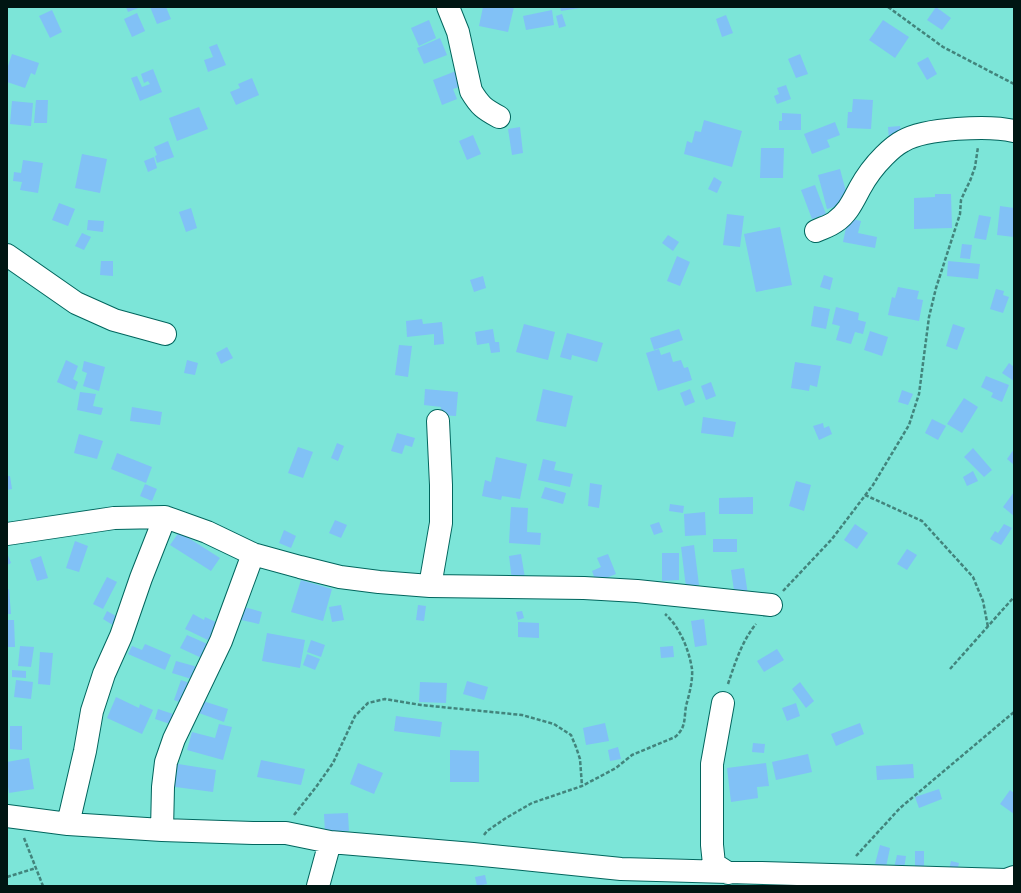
<svg xmlns="http://www.w3.org/2000/svg" width="1021" height="893" viewBox="0 0 1021 893" font-family="'Crimson Pro',serif">
<style>
.building{fill:#81c1f6}
.lines{fill:none;stroke-linecap:round;stroke-linejoin:round}
.minor-casing{stroke:#01655d;stroke-width:24}
.path{stroke:#42847c;stroke-width:2.5;stroke-dasharray:4 2;stroke-linecap:butt}
.minor{stroke:#fff;stroke-width:22}
</style>
<rect width="100%" height="100%" fill="#7ce5d8"/>
<path class="building" d="M 126,7 L 141,7 L 128,12 Z
M 150,7 L 166,7 L 171,19 L 157,24 Z
M 483,7 L 514,7 L 508,32 L 479,26 Z
M 560,7 L 580,7 L 580,8 L 561,11 Z
M 936,7 L 951,18 L 942,30 L 927,20 Z
M 52,10 L 62,32 L 50,38 L 39,16 Z
M 552,10 L 554,25 L 526,30 L 523,16 Z
M 137,13 L 145,31 L 132,37 L 124,19 Z
M 562,14 L 566,26 L 559,28 L 556,16 Z
M 726,15 L 733,33 L 722,37 L 716,19 Z
M 429,20 L 436,38 L 419,46 L 411,28 Z
M 883,20 L 909,37 L 895,58 L 869,40 Z
M 440,38 L 447,55 L 424,64 L 417,48 Z
M 217,44 L 226,65 L 208,72 L 204,60 L 213,57 L 209,47 Z
M 12,54 L 39,63 L 35,75 L 31,73 L 25,88 L 7,82 L 7,69 Z
M 800,54 L 808,74 L 796,78 L 788,59 Z
M 928,57 L 937,74 L 927,80 L 917,63 Z
M 153,69 L 162,92 L 140,101 L 131,78 L 137,76 L 142,87 L 150,84 L 148,81 L 144,83 L 141,74 Z
M 456,71 L 462,86 L 453,89 L 457,99 L 442,105 L 433,80 Z
M 252,78 L 259,95 L 236,105 L 230,92 L 240,88 L 238,84 Z
M 786,85 L 791,99 L 777,104 L 774,96 L 779,94 L 777,88 Z
M 853,99 L 873,100 L 871,129 L 847,128 L 848,112 L 852,112 Z
M 36,100 L 48,100 L 47,123 L 34,123 Z
M 12,101 L 33,103 L 31,126 L 10,124 Z
M 199,107 L 208,129 L 177,141 L 169,118 Z
M 782,113 L 801,114 L 801,130 L 779,130 L 779,121 L 782,121 Z
M 704,120 L 742,131 L 732,167 L 684,154 L 687,141 L 692,143 L 695,131 L 701,132 Z
M 835,122 L 840,135 L 827,140 L 830,147 L 812,154 L 804,134 Z
M 900,126 L 901,131 L 889,140 L 888,127 Z
M 520,127 L 523,153 L 512,155 L 508,129 Z
M 473,135 L 481,154 L 467,160 L 459,141 Z
M 168,141 L 174,157 L 157,163 L 155,156 L 157,155 L 154,147 Z
M 761,148 L 784,148 L 783,178 L 760,178 Z
M 82,154 L 107,159 L 100,193 L 75,188 Z
M 154,157 L 157,168 L 148,172 L 144,161 Z
M 23,160 L 43,163 L 38,193 L 20,190 L 22,182 L 13,181 L 14,172 L 21,173 Z
M 840,169 L 849,203 L 827,209 L 818,175 Z
M 714,177 L 722,182 L 717,193 L 708,189 Z
M 815,185 L 826,214 L 812,219 L 801,190 Z
M 935,194 L 951,194 L 952,228 L 914,229 L 914,198 L 935,197 Z
M 59,203 L 75,209 L 68,226 L 52,220 Z
M 1000,206 L 1014,208 L 1014,237 L 997,235 Z
M 191,208 L 197,228 L 186,232 L 179,212 Z
M 727,214 L 744,216 L 740,247 L 723,245 Z
M 979,215 L 991,217 L 986,240 L 974,238 Z
M 848,218 L 861,221 L 858,233 L 877,237 L 875,248 L 843,242 Z
M 88,220 L 104,221 L 103,232 L 87,230 Z
M 780,227 L 792,285 L 756,292 L 744,234 Z
M 82,233 L 91,237 L 84,250 L 75,246 Z
M 668,235 L 679,242 L 673,251 L 662,243 Z
M 962,244 L 972,245 L 970,259 L 960,258 Z
M 677,256 L 690,262 L 680,286 L 667,281 Z
M 101,261 L 113,261 L 113,276 L 100,275 Z
M 948,261 L 980,264 L 978,279 L 947,276 Z
M 824,275 L 833,278 L 830,290 L 820,287 Z
M 483,276 L 486,288 L 474,292 L 470,280 Z
M 898,287 L 919,291 L 917,299 L 923,300 L 919,321 L 888,315 L 892,297 L 895,298 Z
M 996,289 L 1004,291 L 1003,295 L 1009,297 L 1003,313 L 990,309 Z
M 814,306 L 830,309 L 826,329 L 811,326 Z
M 836,307 L 859,313 L 858,320 L 866,322 L 863,334 L 855,332 L 851,344 L 836,340 L 840,326 L 832,324 Z
M 422,319 L 423,324 L 442,322 L 444,344 L 434,345 L 434,334 L 407,337 L 406,321 Z
M 524,324 L 555,332 L 548,360 L 516,352 Z
M 953,324 L 965,328 L 957,350 L 946,346 Z
M 493,329 L 495,342 L 499,342 L 500,352 L 491,353 L 489,343 L 477,345 L 475,332 Z
M 679,329 L 683,340 L 654,350 L 650,338 Z
M 870,331 L 888,337 L 882,356 L 864,350 Z
M 567,333 L 603,343 L 597,362 L 572,355 L 571,360 L 560,357 Z
M 399,345 L 412,346 L 408,377 L 395,375 Z
M 227,347 L 233,358 L 221,364 L 216,353 Z
M 659,349 L 661,355 L 670,352 L 673,362 L 681,360 L 684,368 L 688,367 L 692,380 L 658,391 L 646,353 Z
M 66,360 L 78,366 L 73,379 L 78,382 L 75,390 L 57,382 Z
M 187,360 L 198,363 L 195,375 L 184,373 Z
M 84,361 L 105,367 L 99,391 L 83,386 L 87,373 L 82,371 Z
M 795,362 L 821,366 L 817,387 L 810,385 L 809,391 L 791,388 Z
M 1009,363 L 1014,367 L 1014,381 L 1002,373 Z
M 986,376 L 1009,385 L 1002,402 L 991,397 L 993,393 L 981,387 Z
M 711,382 L 716,396 L 706,400 L 701,386 Z
M 425,389 L 458,392 L 456,416 L 440,415 L 441,407 L 424,405 Z
M 543,389 L 573,396 L 566,427 L 536,421 Z
M 690,389 L 695,402 L 685,406 L 680,393 Z
M 902,390 L 913,394 L 908,405 L 898,402 Z
M 80,392 L 96,394 L 93,406 L 103,408 L 101,415 L 77,410 Z
M 964,398 L 978,407 L 962,433 L 947,424 Z
M 132,407 L 162,412 L 160,425 L 130,421 Z
M 703,417 L 736,422 L 733,437 L 701,433 Z
M 932,419 L 946,426 L 938,440 L 925,433 Z
M 823,423 L 824,428 L 829,426 L 832,434 L 819,440 L 813,426 Z
M 397,433 L 415,438 L 412,447 L 405,445 L 402,454 L 391,451 Z
M 79,434 L 103,441 L 97,459 L 74,453 Z
M 337,443 L 344,446 L 338,461 L 331,458 Z
M 298,447 L 313,452 L 303,478 L 288,473 Z
M 973,448 L 992,470 L 984,477 L 964,457 Z
M 1014,449 L 1014,465 L 1007,459 Z
M 117,453 L 152,467 L 146,483 L 111,469 Z
M 496,457 L 527,464 L 520,499 L 502,496 L 501,500 L 482,496 L 485,480 L 491,482 Z
M 543,459 L 556,462 L 554,470 L 573,474 L 570,487 L 538,480 Z
M 973,471 L 978,481 L 967,486 L 963,477 Z
M 7,476 L 10,476 L 12,489 L 7,490 Z
M 796,481 L 811,485 L 804,511 L 789,506 Z
M 590,483 L 602,485 L 599,508 L 588,506 Z
M 145,484 L 157,489 L 152,501 L 140,496 Z
M 545,487 L 566,493 L 563,504 L 541,498 Z
M 1014,492 L 1014,516 L 1003,507 Z
M 753,497 L 753,514 L 719,514 L 719,498 Z
M 670,504 L 684,506 L 683,513 L 669,511 Z
M 511,507 L 528,508 L 527,532 L 541,533 L 540,545 L 509,543 Z
M 705,512 L 706,535 L 685,536 L 684,514 Z
M 335,520 L 347,525 L 341,538 L 329,533 Z
M 659,522 L 663,532 L 654,535 L 650,525 Z
M 855,524 L 868,533 L 857,549 L 844,540 Z
M 1004,524 L 1012,528 L 1001,545 L 990,539 L 995,531 L 998,533 Z
M 284,530 L 296,536 L 291,548 L 279,543 Z
M 179,532 L 220,558 L 211,571 L 170,545 Z
M 713,539 L 737,539 L 737,552 L 713,552 Z
M 75,541 L 88,546 L 79,572 L 66,568 Z
M 694,545 L 699,585 L 686,587 L 681,547 Z
M 907,549 L 917,555 L 907,570 L 897,564 Z
M 7,553 L 11,563 L 7,565 Z
M 662,553 L 679,553 L 679,580 L 662,581 Z
M 521,554 L 525,578 L 512,580 L 509,556 Z
M 608,554 L 616,574 L 596,582 L 592,571 L 601,567 L 597,558 Z
M 41,556 L 48,578 L 37,581 L 30,560 Z
M 744,568 L 748,595 L 735,597 L 731,570 Z
M 107,577 L 117,582 L 103,609 L 93,604 Z
M 301,580 L 332,589 L 323,621 L 291,612 Z
M 9,589 L 11,614 L 7,614 L 7,590 Z
M 341,605 L 344,620 L 332,622 L 329,607 Z
M 418,605 L 426,606 L 424,621 L 416,620 Z
M 244,607 L 262,612 L 259,624 L 241,620 Z
M 107,611 L 121,619 L 116,627 L 103,619 Z
M 522,611 L 524,618 L 518,620 L 516,612 Z
M 193,614 L 204,620 L 205,617 L 220,624 L 212,642 L 185,629 Z
M 704,619 L 707,645 L 695,647 L 691,621 Z
M 7,620 L 14,620 L 15,647 L 7,647 Z
M 518,622 L 539,623 L 539,638 L 518,637 Z
M 267,633 L 305,640 L 300,668 L 262,661 Z
M 187,635 L 212,646 L 206,660 L 180,648 Z
M 311,640 L 325,645 L 321,657 L 307,652 Z
M 145,644 L 171,655 L 165,670 L 128,654 L 132,646 L 142,650 Z
M 20,646 L 34,647 L 31,667 L 18,666 Z
M 673,646 L 674,657 L 661,658 L 660,647 Z
M 777,649 L 784,660 L 764,672 L 757,661 Z
M 40,652 L 53,653 L 50,685 L 38,684 Z
M 307,654 L 320,659 L 315,670 L 303,665 Z
M 176,661 L 205,669 L 201,682 L 172,673 Z
M 12,670 L 26,671 L 26,678 L 12,677 Z
M 16,680 L 33,682 L 31,699 L 14,697 Z
M 181,680 L 192,684 L 185,704 L 174,700 Z
M 467,681 L 488,687 L 484,700 L 463,694 Z
M 420,682 L 447,683 L 446,703 L 419,702 Z
M 800,682 L 814,701 L 806,708 L 792,689 Z
M 116,697 L 139,708 L 140,704 L 153,710 L 142,734 L 107,718 Z
M 203,701 L 228,709 L 224,722 L 199,713 Z
M 796,703 L 800,716 L 787,721 L 782,708 Z
M 158,709 L 173,714 L 170,724 L 155,719 Z
M 396,716 L 442,722 L 440,737 L 394,731 Z
M 605,723 L 609,741 L 586,745 L 583,728 Z
M 860,723 L 864,734 L 836,746 L 831,734 Z
M 219,724 L 232,727 L 223,760 L 187,750 L 192,732 L 215,738 Z
M 10,726 L 22,726 L 22,750 L 10,749 Z
M 753,743 L 765,744 L 764,753 L 752,752 Z
M 618,747 L 621,759 L 610,761 L 608,750 Z
M 450,750 L 479,751 L 479,782 L 450,782 Z
M 808,754 L 812,772 L 776,780 L 772,762 Z
M 29,758 L 34,789 L 9,793 L 7,780 L 7,762 Z
M 261,760 L 305,769 L 301,785 L 257,777 Z
M 172,763 L 216,770 L 213,792 L 168,786 Z
M 358,763 L 383,773 L 374,794 L 350,784 Z
M 766,763 L 769,786 L 757,787 L 758,798 L 731,802 L 727,768 Z
M 913,764 L 914,778 L 877,780 L 876,766 Z
M 939,789 L 942,799 L 919,808 L 915,797 Z
M 1010,790 L 1014,793 L 1014,814 L 1000,804 Z
M 348,813 L 349,831 L 325,833 L 324,814 Z
M 880,845 L 890,848 L 886,867 L 875,864 Z
M 915,851 L 924,851 L 924,870 L 915,870 Z
M 897,855 L 906,856 L 904,869 L 894,868 Z
M 951,861 L 959,863 L 956,876 L 948,874 Z
M 485,875 L 487,884 L 477,886 L 475,877 Z"/>
<g class="lines">
<defs>
<path id="minor" d="M 448,7 L 458,32 L 471,91 C 480,106 484,109 499,117
M 816,231 C 822,228 830,226 835,222 C 848,213 853,201 860,188 C 866,177 875,165 884,156 C 889,151 897,144 903,141 C 925,128 989,125 1014,131
M 7,255 L 76,303 L 114,320 L 165,334
M 7,534 L 114,518 L 165,517 L 207,532 L 253,554 L 300,567 L 340,577 L 379,582 L 430,586 L 584,588 L 637,591 L 771,605
M 430,586 L 441,523 L 441,485 L 438,421
M 723,703 L 712,764 L 712,845 L 714,864 L 728,873
M 7,816 L 68,824 L 162,830 L 253,833 L 286,833 L 330,842 L 473,854 L 621,869 L 1006,880 L 1014,877
M 68,824 L 85,751 L 92,711 L 104,674 L 121,636 L 141,578 L 165,517
M 162,830 L 163,787 L 166,762 L 174,739 L 221,641 L 253,554
M 318,886 L 330,842"/>
</defs>
<use href="#minor" class="minor-casing"/>
<path class="path" d="M 888,7 L 943,47 L 1014,84
M 865,495 L 922,521 L 973,577 L 983,601 L 988,627
M 783,591 L 832,539 L 873,485 L 909,425 L 919,394 L 929,317 L 936,288 L 960,214 L 961,200 L 965,191 L 970,181 L 975,167 L 978,147
M 950,669 L 1014,597
M 728,684 C 735,663 742,641 756,624
M 294,815 L 316,787 L 333,763 L 355,716 L 368,703 L 385,699 L 421,705 L 522,715 L 554,724 L 571,735 L 576,747 L 580,759 L 582,786
M 484,835 L 487,831 L 506,818 L 532,803 L 582,786 L 616,768 L 632,755 L 675,737 C 686,728 684,719 686,706 C 689,695 693,681 692,669 C 689,650 680,627 665,614
M 24,838 L 43,886
M 856,856 L 900,808 L 1014,712
M 7,877 L 36,868"/>
<use href="#minor" class="minor"/>
</g>
<rect width="1021" height="893" fill="none" stroke="#001512" stroke-width="16"/>
</svg>
